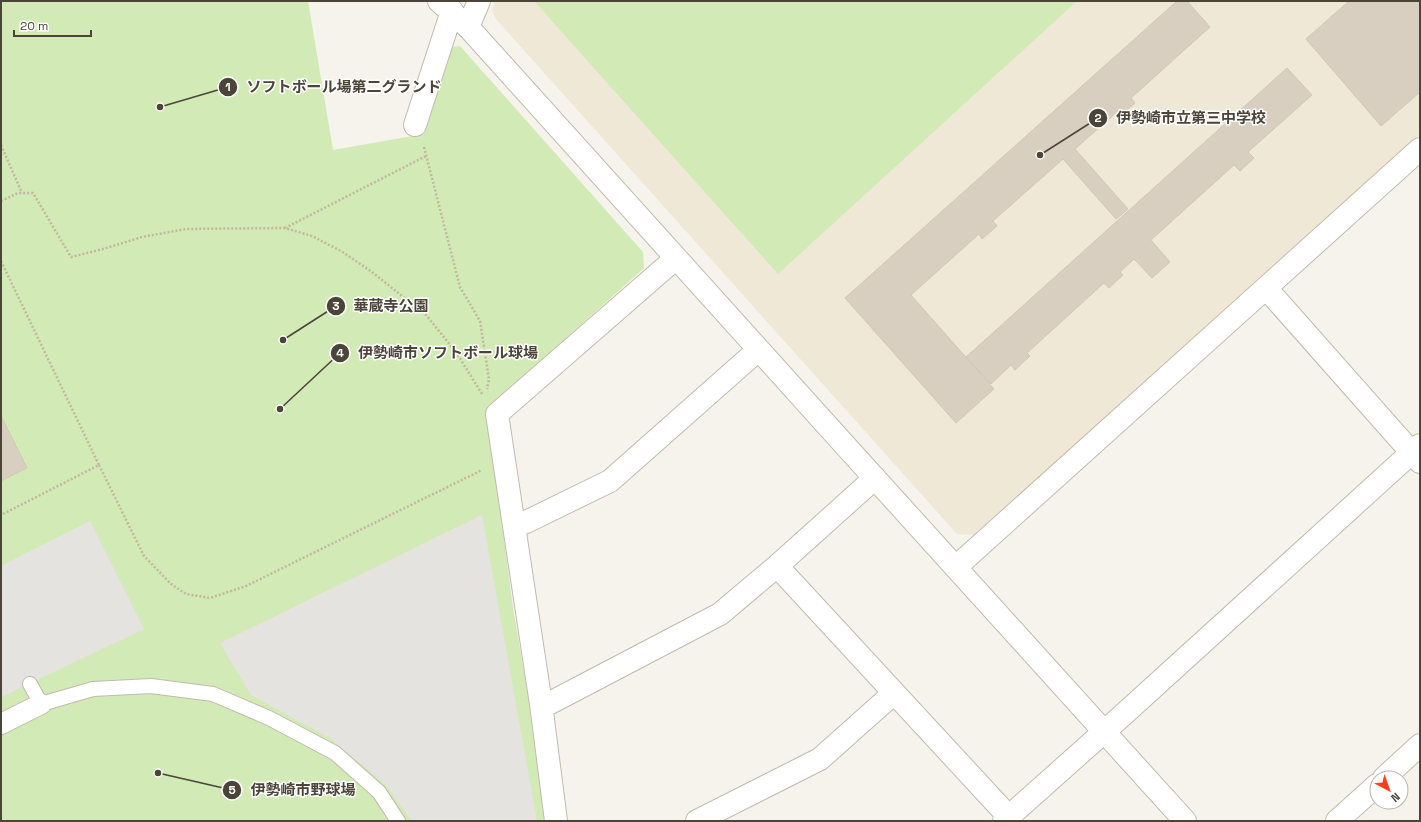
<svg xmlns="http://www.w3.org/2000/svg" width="1421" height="822" viewBox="0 0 1421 822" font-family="'Space Grotesk','Noto Sans JP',sans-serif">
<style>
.education{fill:#efe8d6}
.green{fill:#d2eab5}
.parking{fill:#e5e3e0}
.building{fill:#d8cfc1;stroke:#d3c7b4}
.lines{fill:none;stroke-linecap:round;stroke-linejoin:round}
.service-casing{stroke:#c2bbae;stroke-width:16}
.pedestrian-casing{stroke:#c2bbae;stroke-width:22}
.minor-casing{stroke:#c2bbae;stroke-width:24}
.tertiary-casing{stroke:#c2bbae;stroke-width:24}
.path{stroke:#c4b79f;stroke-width:2.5;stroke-dasharray:2 2;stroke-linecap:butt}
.service{stroke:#fff;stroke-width:14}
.pedestrian{stroke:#fff;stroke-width:20}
.minor{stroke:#fff;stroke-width:22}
.tertiary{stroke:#fff;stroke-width:22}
.leader{fill:none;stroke:#4b4439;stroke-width:1.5}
.callout-dot{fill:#4b4439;stroke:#fff;stroke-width:1.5}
.mark-label{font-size:12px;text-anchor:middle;font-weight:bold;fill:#fff}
.callout-label{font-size:15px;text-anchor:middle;font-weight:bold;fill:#4b4439;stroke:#fff;stroke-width:3;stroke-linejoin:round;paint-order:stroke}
</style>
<rect width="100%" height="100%" fill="#f6f3ec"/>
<path class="education" d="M 495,1 L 1420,1 L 1420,134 L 975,535 L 957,534 L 496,19 L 492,11 Z"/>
<path class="green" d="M 1,1 L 308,1 L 333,150 L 424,134 L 450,47 L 460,46 L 643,252 L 644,268 L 485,411 L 499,501 L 513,608 L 550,821 L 1,821 Z
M 534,1 L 1077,1 L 778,274 Z"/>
<path class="parking" d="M 482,515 L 537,821 L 412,821 L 385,784 L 330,738 L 251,695 L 220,643 Z
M 90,521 L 144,629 L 1,697 L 1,566 Z"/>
<path class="building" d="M 1177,1 L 1187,1 L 1210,27 L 1131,98 L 1135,103 L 1122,114 L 1118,111 L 1075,149 L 1128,209 L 1116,219 L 1063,159 L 993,221 L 997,226 L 982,239 L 979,234 L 911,295 L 994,389 L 956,423 L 845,298 Z
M 1349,1 L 1420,1 L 1420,92 L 1381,126 L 1306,39 Z
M 1287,68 L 1312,95 L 1248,152 L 1254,158 L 1240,171 L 1234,165 L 1151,240 L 1170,262 L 1152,278 L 1134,259 L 1120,272 L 1123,275 L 1109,288 L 1104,283 L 1027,353 L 1030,356 L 1015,370 L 1011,365 L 991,384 L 966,357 Z
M 1,416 L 27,468 L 1,481 Z"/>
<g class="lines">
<defs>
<path id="service" d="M 30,684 L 41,704 L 93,689 L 151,686 L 213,694 L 269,718 L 335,753 L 379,792 L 398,821"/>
<path id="pedestrian" d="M 1,724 L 41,704"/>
<path id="minor" d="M 439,1 L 468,27 L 479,1
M 415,125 L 452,11
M 1266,288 L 1420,462
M 514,526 L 526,522 L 610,481 L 758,350
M 777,566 L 1009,817
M 956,567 L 1420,149
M 541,704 L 550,703 L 720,614 L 777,566 L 875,478
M 1384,778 L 1420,745
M 556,821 L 541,704 L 497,414 L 675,259
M 697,821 L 820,759 L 894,693
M 1004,821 L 1124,714 L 1420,445
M 1337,821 L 1377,785"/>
<path id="tertiary" d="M 468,27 C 706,293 946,556 1185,821"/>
</defs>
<use href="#service" class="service-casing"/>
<use href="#pedestrian" class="pedestrian-casing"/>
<use href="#minor" class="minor-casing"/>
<use href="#tertiary" class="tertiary-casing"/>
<path class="path" d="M 1,145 L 22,193
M 424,147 L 460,287 L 480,321 L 489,379 L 487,389
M 1,201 L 18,193 L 33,193 L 71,257 L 103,249 L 142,237 L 186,229 L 285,228 L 312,236 L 341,251 L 372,272 L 426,315 L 456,352 L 482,394
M 285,228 L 426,156
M 1,261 L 99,465 L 1,515
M 99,465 L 144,556 L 171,584 L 186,594 L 210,598 L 246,586 L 482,470"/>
<use href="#service" class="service"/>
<use href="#pedestrian" class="pedestrian"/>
<use href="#minor" class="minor"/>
<use href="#tertiary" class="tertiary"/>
</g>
<path class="leader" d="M160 107L228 87M1040 155L1098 118M283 340L336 306M280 409L340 353M158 773L232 790"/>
<g class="callout-dot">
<circle cx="160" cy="107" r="4"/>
<circle cx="1040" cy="155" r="4"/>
<circle cx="283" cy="340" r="4"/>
<circle cx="280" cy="409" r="4"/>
<circle cx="158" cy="773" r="4"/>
<circle cx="228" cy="87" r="10"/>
<circle cx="1098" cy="118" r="10"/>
<circle cx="336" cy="306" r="10"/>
<circle cx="340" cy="353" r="10"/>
<circle cx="232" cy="790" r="10"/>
</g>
<g class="mark-label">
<text x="228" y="91">1</text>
<text x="1098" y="122">2</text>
<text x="336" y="310">3</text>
<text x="340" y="357">4</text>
<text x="232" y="794">5</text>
</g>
<g class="callout-label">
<text x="344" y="92">ソフトボール場第二グランド</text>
<text x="1191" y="123">伊勢崎市立第三中学校</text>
<text x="391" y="311">華蔵寺公園</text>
<text x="448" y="358">伊勢崎市ソフトボール球場</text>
<text x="303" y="795">伊勢崎市野球場</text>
</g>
<rect width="1421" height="822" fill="none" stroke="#4b4439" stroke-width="4"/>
<g transform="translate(1389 790) rotate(139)"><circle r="19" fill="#ffffff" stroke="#b7b4b0"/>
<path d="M0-3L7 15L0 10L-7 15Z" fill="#fc3f1d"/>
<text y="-6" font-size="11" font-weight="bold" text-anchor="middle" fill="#4b4439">N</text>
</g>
<path d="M14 30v6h77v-6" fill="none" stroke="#4b4439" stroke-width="2"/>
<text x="20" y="30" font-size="12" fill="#4b4439" stroke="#ffffff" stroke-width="3" paint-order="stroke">20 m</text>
</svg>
